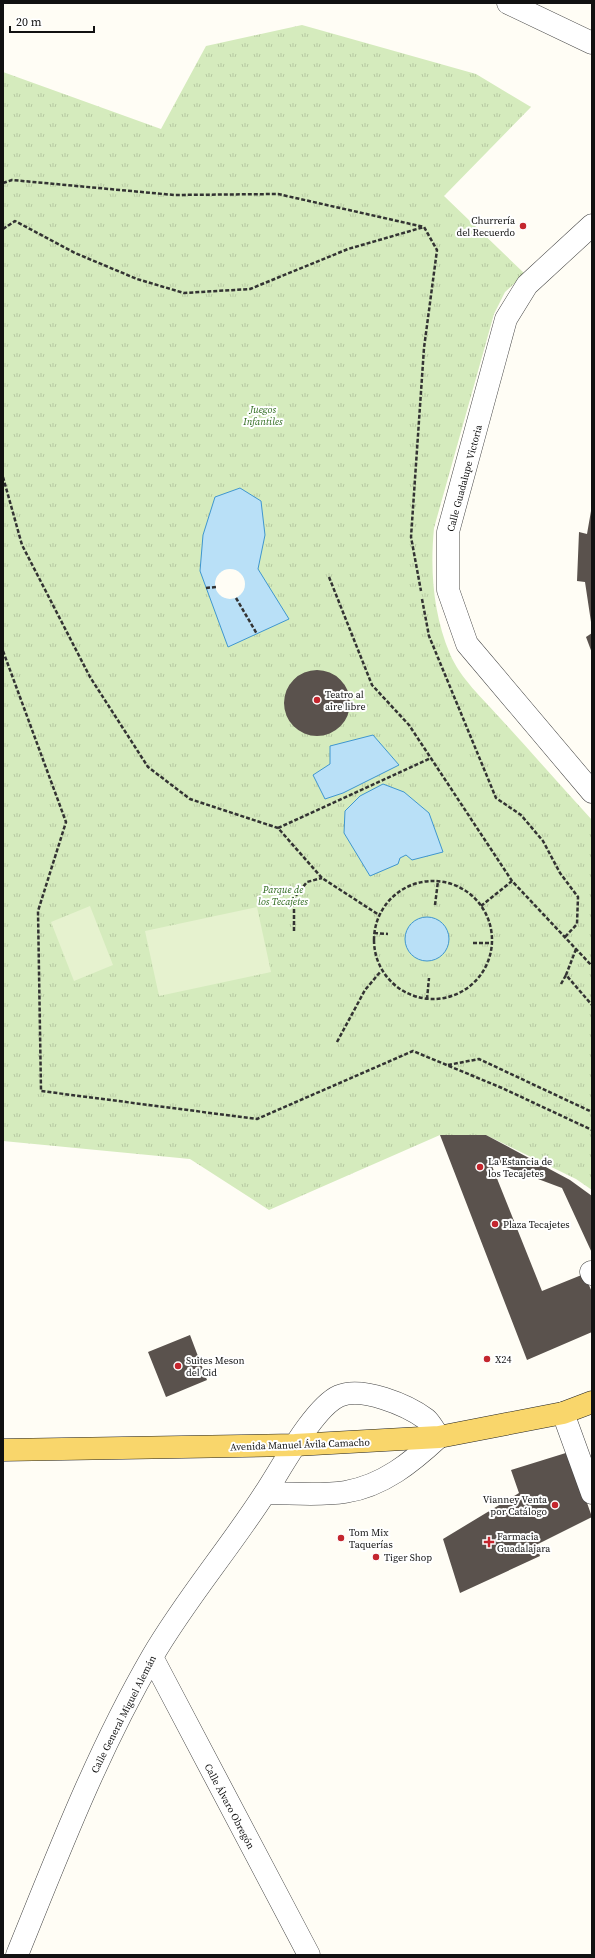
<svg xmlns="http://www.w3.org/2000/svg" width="595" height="1958" viewBox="0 0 595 1958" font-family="'Source Serif 4',serif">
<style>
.park{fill:url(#park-tufts)}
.pitch{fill:#e6f2cf}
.water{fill:#b9e0f7;stroke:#3f96cf}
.pier{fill:#fffdf5}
.building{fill:#5a524d}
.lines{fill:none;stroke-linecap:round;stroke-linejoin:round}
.minor-casing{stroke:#444;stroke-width:23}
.major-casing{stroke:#222;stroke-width:23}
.path{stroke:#333;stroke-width:2.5;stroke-dasharray:4 2;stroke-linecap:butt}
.minor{stroke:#fff;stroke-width:22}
.major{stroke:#f9d66b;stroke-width:22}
.poi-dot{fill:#c4262e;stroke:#fff;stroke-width:1.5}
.labels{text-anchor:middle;stroke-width:4;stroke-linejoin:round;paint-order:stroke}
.poi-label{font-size:10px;fill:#111;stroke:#fff;text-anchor:start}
.park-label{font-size:10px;font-style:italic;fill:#2f6b1f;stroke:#fff}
.street-label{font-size:10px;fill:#111;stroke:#fff}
</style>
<defs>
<pattern id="park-tufts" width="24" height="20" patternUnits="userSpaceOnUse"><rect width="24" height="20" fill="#d5ebbd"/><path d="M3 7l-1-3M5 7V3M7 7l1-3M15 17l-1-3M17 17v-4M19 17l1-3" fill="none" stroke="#b6c8a1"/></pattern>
</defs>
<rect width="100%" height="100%" fill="#fffdf5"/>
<path class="park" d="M 302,25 L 476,74 L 531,107 L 444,196 L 525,274 L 505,292 L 494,314 L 434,528 C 430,570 433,614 450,654 C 460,678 483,699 500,718 C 531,752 561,786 592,820 L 592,1190 L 576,1179 L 486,1135 L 440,1135 L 269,1210 L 190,1159 L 3,1141 L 3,72 L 161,129 L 206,46 Z"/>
<path class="pitch" d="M 90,906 L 113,965 L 74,981 L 51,922 Z
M 257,907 L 271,972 L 159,996 L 145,931 Z"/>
<path class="water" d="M 240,488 L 261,501 L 265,535 L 258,569 L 289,619 L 228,647 L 200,571 L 203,535 L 215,497 Z
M 373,735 L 399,765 L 343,793 L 325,799 L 313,775 L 330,764 L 330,746 Z
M 383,784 L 404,792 L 429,813 L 443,852 L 412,860 L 406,855 L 400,858 L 398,864 L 370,876 L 344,833 L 345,811 L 360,796 Z
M405 939a22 22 0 1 1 44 0a22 22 0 1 1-44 0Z"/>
<path class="pier" d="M215 584a15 15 0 1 1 30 0a15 15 0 1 1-30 0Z"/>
<path class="building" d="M 591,511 L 592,511 L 591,622 L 585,582 L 577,581 L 579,532 L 587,534 Z
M 592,633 L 592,653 L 586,637 Z
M284 703a33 33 0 1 1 66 0a33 33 0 1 1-66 0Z
M 440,1135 L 486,1135 L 570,1180 L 592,1196 L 592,1253 L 562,1188 L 490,1161 L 542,1291 L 584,1274 L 592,1292 L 592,1332 L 527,1360 Z
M 190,1335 L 207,1380 L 166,1397 L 148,1352 Z
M 569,1452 L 592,1517 L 536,1545 L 540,1556 L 460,1593 L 443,1539 L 519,1493 L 511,1470 Z"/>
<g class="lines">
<defs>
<path id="minor" d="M 508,3 L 592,43
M 592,225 L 527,285 L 506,319 L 448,532 L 448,590 L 467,644 L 592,792
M 591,1272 L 592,1274
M 563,1413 L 592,1493
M 152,1657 L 309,1955
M 17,1955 C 58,1854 97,1752 152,1657 C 185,1600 229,1549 265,1493 C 281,1469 314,1407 339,1396 C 362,1386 407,1405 426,1419 C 431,1423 435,1432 439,1437 C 412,1462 383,1486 345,1492 C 320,1496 291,1493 265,1493"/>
<path id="major" d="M 3,1450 L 295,1445 L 439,1437 L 563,1413 L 592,1402"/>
</defs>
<use href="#minor" class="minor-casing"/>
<use href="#major" class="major-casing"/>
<path class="path" d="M 3,183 L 12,180 L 174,195 L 278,194 L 424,227
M 3,229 L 15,221 L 75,253 L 137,279 L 184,293 L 250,289 L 348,249 L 424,227 L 437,250 L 424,348 L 411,537 L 421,591
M 3,477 L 22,545 L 90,677 L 148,767 L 190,799 L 278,828 L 322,878 L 379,915
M 329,577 L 372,685 L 409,725 L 512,881 L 592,966
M 206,588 L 216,587
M 236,598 L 257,634
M 422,599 L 429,636 L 496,798 L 521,815 L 543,841 L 560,873 L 578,897 L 577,924 L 565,937
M 3,651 L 66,822 L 38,911 L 41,1091 L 257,1119 L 413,1051 L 502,1088 L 592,1130
M 278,828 L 431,758
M374 940a59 59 0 1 1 118 0a59 59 0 1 1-118 0Z
M 435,905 L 438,881
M 481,906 L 512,881
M 294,931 L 294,898 L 307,882 L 322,878
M 374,933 L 388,934
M 473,943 L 492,943
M 576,949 L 566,975 L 592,1005
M 561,984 L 566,975
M 427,999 L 429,978
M 337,1042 L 365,990 L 381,971
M 448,1065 L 479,1059 L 592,1112"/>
<use href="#minor" class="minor"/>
<use href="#major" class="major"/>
</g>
<g class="poi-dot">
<circle cx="523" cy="226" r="4"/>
<circle cx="317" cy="700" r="4"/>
<circle cx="480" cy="1167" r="4"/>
<circle cx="495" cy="1224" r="4"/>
<circle cx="487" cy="1359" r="4"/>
<circle cx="178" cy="1366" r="4"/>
<circle cx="555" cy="1505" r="4"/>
<circle cx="341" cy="1538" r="4"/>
<path d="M487 1536h4v4h4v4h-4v4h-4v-4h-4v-4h4z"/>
<circle cx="376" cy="1557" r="4"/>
</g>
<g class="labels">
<g class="poi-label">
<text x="515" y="224" text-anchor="end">Churrería<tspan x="515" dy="12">del Recuerdo</tspan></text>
<text x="325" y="698">Teatro al<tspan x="325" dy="12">aire libre</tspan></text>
<text x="488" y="1165">La Estancia de<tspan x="488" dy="12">los Tecajetes</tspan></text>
<text x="503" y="1228">Plaza Tecajetes</text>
<text x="495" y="1363">X24</text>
<text x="186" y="1364">Suites Meson<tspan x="186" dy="12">del Cid</tspan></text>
<text x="547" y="1503" text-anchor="end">Vianney Venta<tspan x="547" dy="12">por Catálogo</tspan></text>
<text x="349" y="1536">Tom Mix<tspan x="349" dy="12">Taquerías</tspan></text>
<text x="497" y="1540">Farmacia<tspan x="497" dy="12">Guadalajara</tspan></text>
<text x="384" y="1561">Tiger Shop</text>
</g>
<g class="park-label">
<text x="263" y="413">Juegos<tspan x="263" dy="12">Infantiles</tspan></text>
<text x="283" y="893">Parque de<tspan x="283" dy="12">los Tecajetes</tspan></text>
</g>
<g class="street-label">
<text transform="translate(464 478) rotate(-75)" y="4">Calle Guadalupe Victoria</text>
<text transform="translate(300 1444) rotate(-2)" y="4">Avenida Manuel Ávila Camacho</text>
<text transform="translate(123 1714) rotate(-63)" y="4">Calle General Miguel Alemán</text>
<text transform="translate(230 1806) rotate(62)" y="4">Calle Álvaro Obregón</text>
</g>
</g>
<rect width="595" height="1958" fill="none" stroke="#111111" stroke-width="8"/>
<path d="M10 26v6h84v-6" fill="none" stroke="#111111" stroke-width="2"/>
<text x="16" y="26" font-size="12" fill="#111111" stroke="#ffffff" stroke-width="3" paint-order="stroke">20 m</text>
</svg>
